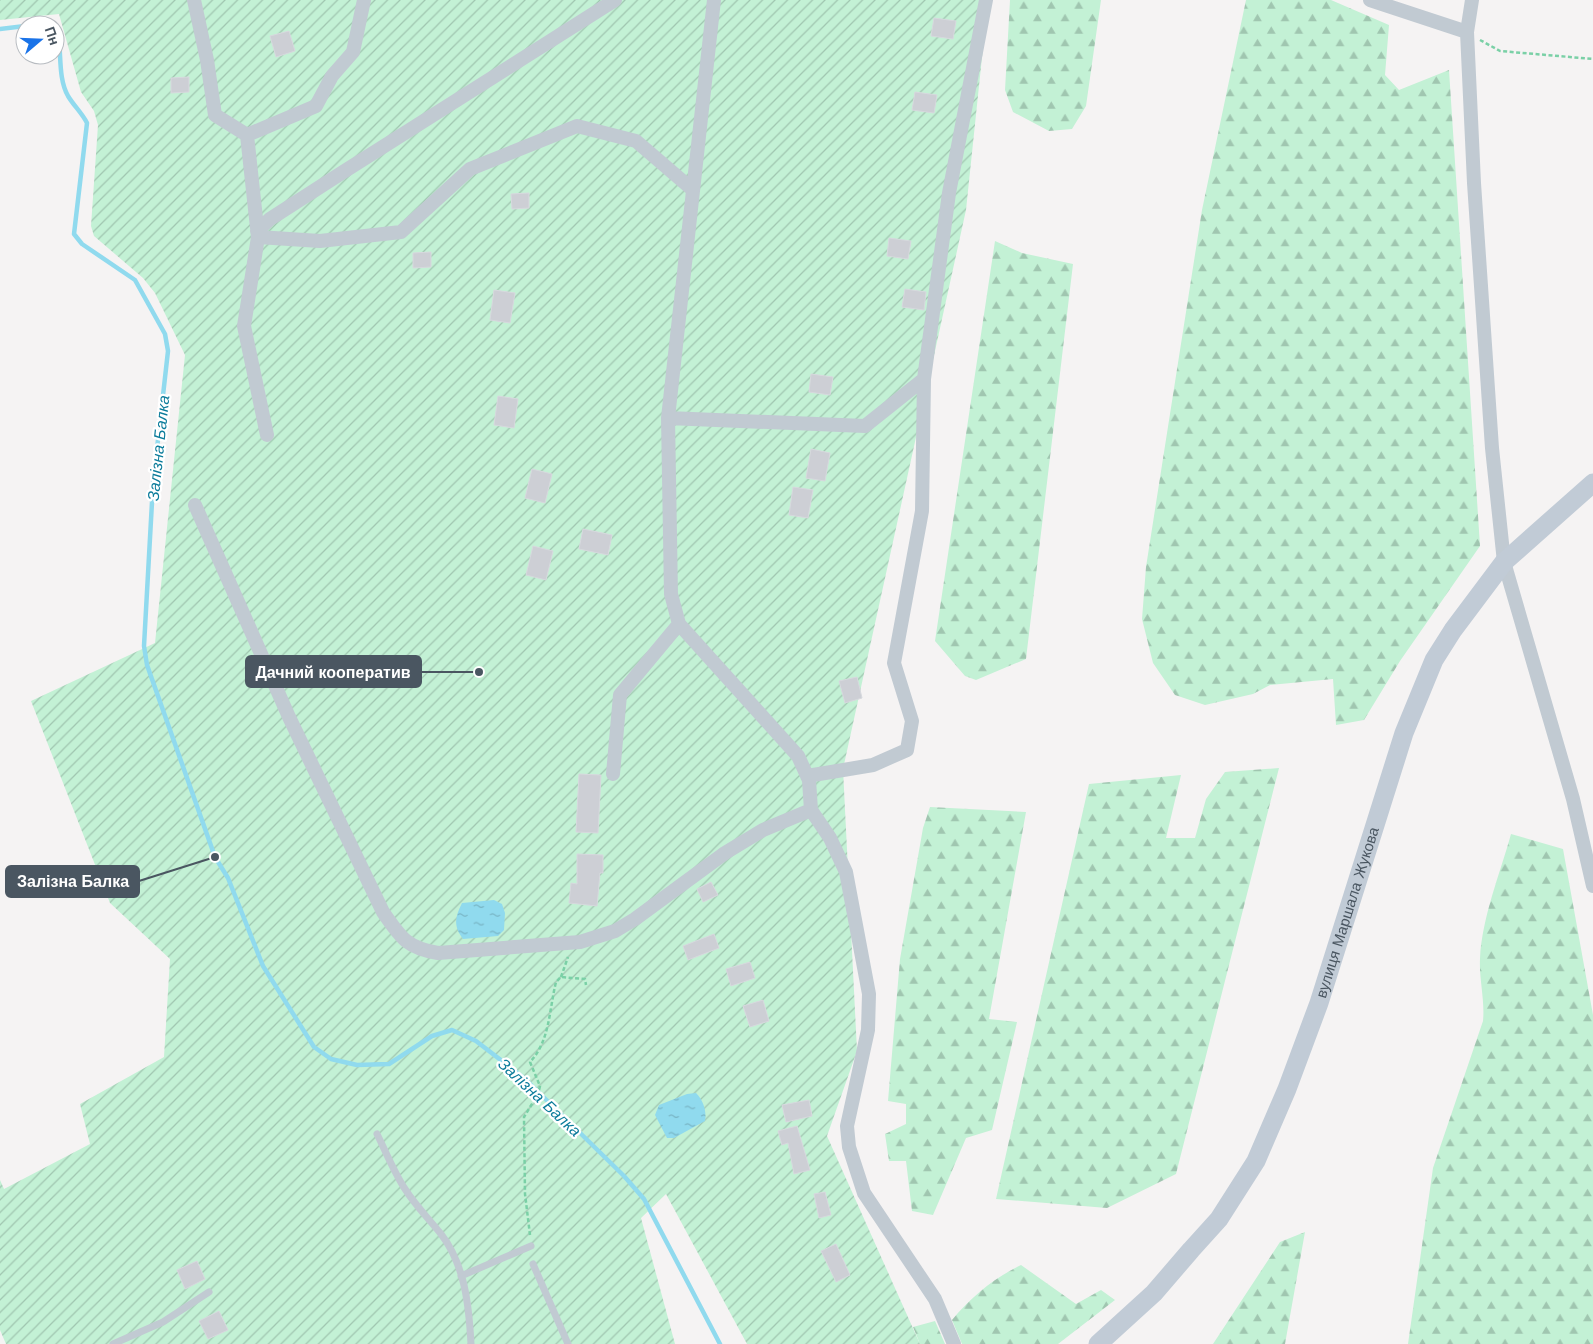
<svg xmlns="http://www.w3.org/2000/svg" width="1593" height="1344" viewBox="0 0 1593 1344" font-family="'Work Sans',sans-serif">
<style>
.forest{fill:url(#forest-firs)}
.garden{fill:url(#garden-furrows)}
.water{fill:url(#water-ripples)}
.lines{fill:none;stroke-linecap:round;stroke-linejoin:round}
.stream{stroke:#90daee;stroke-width:4.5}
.building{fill:#cdcfd5;stroke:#d7d9de}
.path{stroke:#7ad0a6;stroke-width:2.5;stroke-dasharray:4 2.5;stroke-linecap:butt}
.service{stroke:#c1cad2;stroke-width:7}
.minor{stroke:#c1cad2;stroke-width:14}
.secondary{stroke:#c1cbd6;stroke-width:19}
.labels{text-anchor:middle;stroke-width:4.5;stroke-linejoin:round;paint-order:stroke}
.street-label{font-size:15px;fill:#4a5661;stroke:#fff}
.water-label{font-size:16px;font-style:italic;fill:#0c7c9b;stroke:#fff}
.leader{fill:none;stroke:#4a5661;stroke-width:2}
.callout-dot{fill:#4a5661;stroke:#fff;stroke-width:2}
.callout{fill:#4a5661;stroke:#4a5661;stroke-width:2}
.callout-label{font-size:16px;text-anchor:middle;font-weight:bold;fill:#fff}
</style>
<defs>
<pattern id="forest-firs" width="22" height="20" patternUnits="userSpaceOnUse" patternTransform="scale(1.25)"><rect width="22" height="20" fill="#c3f1d5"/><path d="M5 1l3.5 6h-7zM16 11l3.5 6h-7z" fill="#a0c6b0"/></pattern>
<pattern id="garden-furrows" width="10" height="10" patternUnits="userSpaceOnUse" patternTransform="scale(1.25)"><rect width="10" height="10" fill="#c3f1d5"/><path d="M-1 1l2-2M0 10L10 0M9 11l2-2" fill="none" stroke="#a0c6b0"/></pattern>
<pattern id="water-ripples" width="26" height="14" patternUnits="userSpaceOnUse" patternTransform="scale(1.25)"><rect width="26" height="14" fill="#90daee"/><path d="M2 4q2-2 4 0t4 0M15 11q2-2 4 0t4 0" fill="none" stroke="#78b4c4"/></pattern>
</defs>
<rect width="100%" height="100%" fill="#f5f3f3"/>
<path class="forest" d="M 1010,0 L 1101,0 L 1086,106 L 1072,129 L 1049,131 L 1013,112 L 1005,90 Z
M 1246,0 L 1331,0 L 1389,25 L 1385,75 L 1399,90 L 1449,70 L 1480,546 L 1400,661 L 1364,720 L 1336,725 L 1333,679 L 1270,685 L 1253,694 L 1205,705 L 1175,695 L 1153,663 L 1142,619 L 1146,567 L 1202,210 Z
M 995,241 L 1022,253 L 1073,264 L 1026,659 L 976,680 L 965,676 L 935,641 Z
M 1279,768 L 1176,1174 L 1107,1208 L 996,1199 L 1089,784 L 1181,775 L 1166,838 L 1195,838 L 1206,799 L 1225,772 Z
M 930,807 L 1026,812 L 989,1019 L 1017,1022 L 992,1130 L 966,1138 L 933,1215 L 912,1211 L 906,1161 L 889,1161 L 885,1134 L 906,1124 L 906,1104 L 888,1101 L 900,959 L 923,828 Z
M 1511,834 L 1563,849 L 1593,1015 L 1593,1344 L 1408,1344 L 1433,1168 L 1483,1021 C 1485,1000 1479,979 1480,959 C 1482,917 1500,874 1511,834 Z
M 1305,1232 L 1285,1344 L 1213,1344 L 1280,1242 Z
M 1021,1265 L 1076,1304 L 1101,1290 L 1115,1300 L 1058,1344 L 962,1344 L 952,1320 C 971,1297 994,1278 1021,1265 Z
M 935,1321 L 945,1344 L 920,1344 L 913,1327 Z"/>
<path class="garden" d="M 0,0 L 988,0 L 966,210 L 843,769 L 857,1051 L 827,1136 L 920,1344 L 747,1344 L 666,1194 L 641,1218 L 675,1344 L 6,1344 L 0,1330 L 0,1180 L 4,1189 L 90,1144 L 80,1104 L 164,1057 L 170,959 L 110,903 L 31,701 L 155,643 L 185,355 L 155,293 L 143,278 L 94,236 L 91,226 L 98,125 L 94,111 L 81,92 L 59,14 L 0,20 Z"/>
<path class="water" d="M 494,900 L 502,904 L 505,913 L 504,930 L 498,936 L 463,939 C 453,926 455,917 462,903 Z
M 696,1093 C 703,1100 707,1111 705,1121 L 674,1138 L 667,1138 L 655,1115 L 659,1105 L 687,1094 Z"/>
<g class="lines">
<path class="stream" d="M 32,25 L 37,25
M 0,29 L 25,26
M 55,38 L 59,41 C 61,59 59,80 68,96 C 74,106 82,113 87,123 L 74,234 L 82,244 L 135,280 L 165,334 L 168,351 L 153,484 L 144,646 L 147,665 L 215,857 L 228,878 L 263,966 L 314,1047 L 331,1059 L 357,1065 L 389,1064 L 432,1036 L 452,1030 L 476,1041 L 524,1078 L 624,1176 L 644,1199 L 720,1344"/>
</g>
<path class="building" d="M 934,18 L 956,21 L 953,39 L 931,36 Z
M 289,31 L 295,51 L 276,57 L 270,36 Z
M 189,77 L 189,92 L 171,93 L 171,78 Z
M 915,92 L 937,95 L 934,113 L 912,110 Z
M 529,193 L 529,208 L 512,209 L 511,194 Z
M 889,238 L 911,241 L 908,259 L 887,256 Z
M 431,252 L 431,267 L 413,268 L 413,253 Z
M 905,289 L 926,292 L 924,310 L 902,307 Z
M 494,290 L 515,293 L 510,323 L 490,320 Z
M 811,374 L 833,377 L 830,395 L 809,392 Z
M 498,396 L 518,399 L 514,428 L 494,425 Z
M 811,449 L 830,453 L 825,481 L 806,478 Z
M 532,469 L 552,474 L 545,503 L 525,498 Z
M 793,487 L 813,490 L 808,518 L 789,515 Z
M 583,529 L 612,535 L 608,555 L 579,549 Z
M 533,546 L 553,551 L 546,580 L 526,575 Z
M 857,677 L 862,698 L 845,703 L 839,681 Z
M 579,774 L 601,775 L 598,833 L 576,832 Z
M 577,854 L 603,855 L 603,873 L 600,873 L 597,906 L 569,903 L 571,883 L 577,884 Z
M 711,882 L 718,895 L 703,902 L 697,889 Z
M 714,934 L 719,948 L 688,960 L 683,946 Z
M 750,962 L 755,978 L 731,986 L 726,969 Z
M 763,1000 L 769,1021 L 750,1027 L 743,1006 Z
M 809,1100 L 812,1116 L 786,1122 L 782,1105 Z
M 797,1126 L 810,1170 L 794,1174 L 788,1143 L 782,1145 L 778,1131 Z
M 825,1192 L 831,1215 L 819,1218 L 814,1194 Z
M 836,1244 L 850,1275 L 836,1282 L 821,1251 Z
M 197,1261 L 205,1279 L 185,1289 L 177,1270 Z
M 219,1311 L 228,1330 L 208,1339 L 199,1321 Z"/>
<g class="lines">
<path class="path" d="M 1480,40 L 1500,51 L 1593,59
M 561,977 L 568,957
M 530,1235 L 525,1194 L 524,1117 L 538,1094 L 540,1086 L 530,1062 C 550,1041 549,1010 556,982 L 561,977 L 585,979 L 586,985"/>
<path class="service" d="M 377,1134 C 386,1152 394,1172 405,1189 C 415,1205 429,1219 441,1234 C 465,1265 469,1306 471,1344
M 533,1264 L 568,1344
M 461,1276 L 531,1246
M 113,1344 L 163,1322 L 209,1292"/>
<path class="minor" d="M 194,0 L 207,60 L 215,115 L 247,135 L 316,106 L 332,76 L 353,52 L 364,0
M 714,0 L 668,418 L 671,594 L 679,624 L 798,756 L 809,780 L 811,810 L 830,838 L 846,872 L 869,994 L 868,1030 L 847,1126 L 849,1147 L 864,1193 L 935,1299 L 954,1344
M 1370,0 L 1467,32
M 1472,0 L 1467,32 L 1474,183 L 1492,448 L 1504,562 L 1573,799 L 1593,886
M 247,135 L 258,237 L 320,241 L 401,232 L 470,169 L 577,126 L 636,141 L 693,190
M 257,231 L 270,219 L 340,174 L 615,0
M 258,237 L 244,326 L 267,435
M 668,418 L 865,426 L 924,379 L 949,193 L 986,0
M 195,505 L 289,717 L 383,912 C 401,938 407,948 438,953 L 580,942 L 615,931 L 635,919 L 725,853 L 763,830 L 811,810
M 613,774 L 620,695 L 679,624
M 807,776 L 873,765 L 907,750 L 912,721 L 894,663 L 922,511 L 924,379"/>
<path class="secondary" id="s1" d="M 1098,1344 L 1154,1293 L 1191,1250 L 1219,1219 L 1256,1161 L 1287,1089 L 1319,1003 L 1404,733 L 1434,660 L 1453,630 L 1504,562 L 1593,483"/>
</g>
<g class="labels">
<g class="street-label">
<text dy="5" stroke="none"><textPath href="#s1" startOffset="508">вулиця Маршала Жукова</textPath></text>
</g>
<g class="water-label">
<text transform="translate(158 448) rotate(-84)" y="6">Залізна Балка</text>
<text transform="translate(540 1097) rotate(43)" y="6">Залізна Балка</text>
</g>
</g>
<path class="leader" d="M479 672L421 672M215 857L139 881"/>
<g class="callout-dot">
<circle cx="479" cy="672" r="5"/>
<circle cx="215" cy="857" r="5"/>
</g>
<g class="callout">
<rect x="246" y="656" width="175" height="31" rx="5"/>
<rect x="6" y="866" width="133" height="31" rx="5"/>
</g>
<g class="callout-label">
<text x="333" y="678">Дачний кооператив</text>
<text x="73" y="887">Залізна Балка</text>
</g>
<g transform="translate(40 40) rotate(71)"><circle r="24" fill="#ffffff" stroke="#b7bbc0"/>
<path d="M0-4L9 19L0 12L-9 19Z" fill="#1a73e8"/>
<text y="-8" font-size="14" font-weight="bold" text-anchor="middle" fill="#4a5661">Пн</text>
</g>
</svg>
